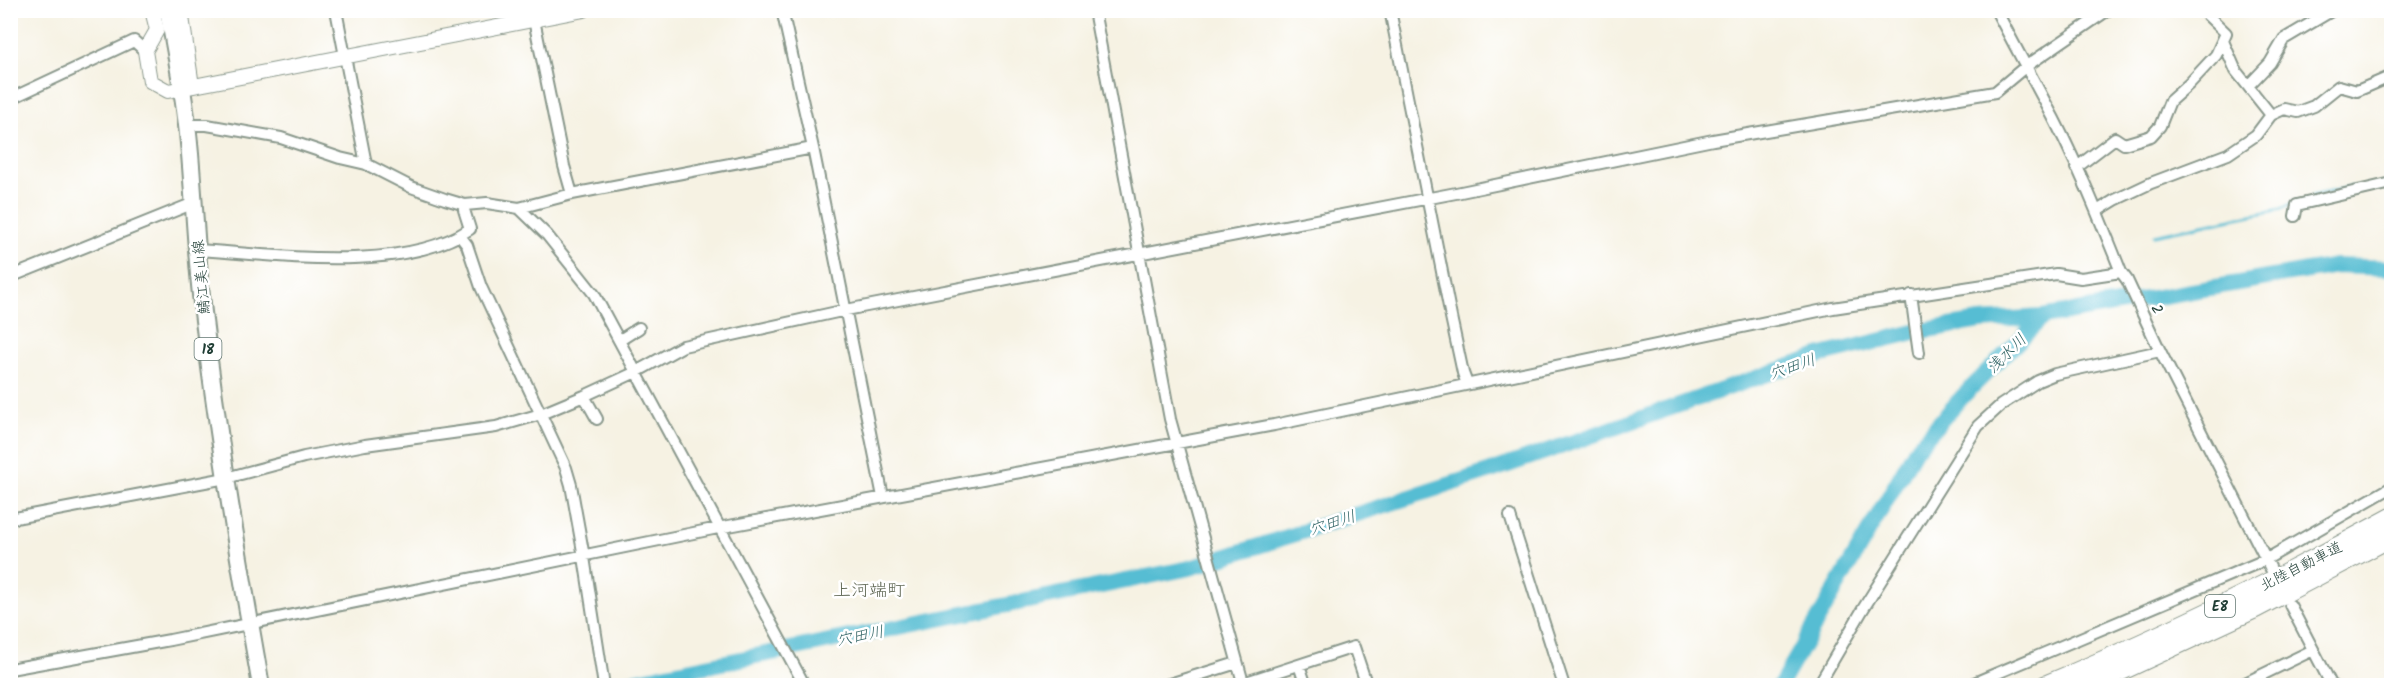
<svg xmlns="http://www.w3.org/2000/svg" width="2402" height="696" viewBox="0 0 2402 696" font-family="Kalam,'Klee One',sans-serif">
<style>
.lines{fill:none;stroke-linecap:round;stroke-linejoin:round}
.stream{stroke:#56bdd3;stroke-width:3}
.river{stroke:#56bdd3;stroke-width:16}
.minor-casing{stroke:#8a988c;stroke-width:14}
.tertiary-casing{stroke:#8a988c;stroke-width:16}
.primary-casing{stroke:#8a988c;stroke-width:20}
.motorway-casing{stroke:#8a988c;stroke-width:22}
.minor{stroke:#fff;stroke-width:10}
.tertiary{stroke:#fff;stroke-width:14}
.primary{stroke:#fff;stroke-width:16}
.motorway{stroke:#fff;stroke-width:20}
.labels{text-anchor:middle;stroke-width:5;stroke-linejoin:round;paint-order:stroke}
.shield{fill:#fff;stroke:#627771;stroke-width:1.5}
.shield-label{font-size:14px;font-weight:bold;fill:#1f3d34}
.street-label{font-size:15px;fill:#1f3d34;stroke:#fff}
.water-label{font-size:16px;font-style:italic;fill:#306364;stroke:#fff}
.quarter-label{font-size:18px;fill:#5f6754;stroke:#fff}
</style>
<rect width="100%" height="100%" fill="#fff"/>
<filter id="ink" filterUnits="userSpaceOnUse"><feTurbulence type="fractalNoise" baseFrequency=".0167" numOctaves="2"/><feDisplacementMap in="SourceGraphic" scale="12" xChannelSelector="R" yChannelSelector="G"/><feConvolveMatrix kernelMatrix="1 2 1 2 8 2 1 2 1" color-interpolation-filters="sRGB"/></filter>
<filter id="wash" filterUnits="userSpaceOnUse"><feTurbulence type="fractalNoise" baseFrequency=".008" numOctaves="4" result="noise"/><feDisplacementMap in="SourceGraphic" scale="24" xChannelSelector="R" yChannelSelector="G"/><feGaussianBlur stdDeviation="1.35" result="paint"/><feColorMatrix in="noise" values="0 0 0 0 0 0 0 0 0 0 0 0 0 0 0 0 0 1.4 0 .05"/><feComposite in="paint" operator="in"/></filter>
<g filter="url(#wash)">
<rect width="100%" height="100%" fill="#f6f2e3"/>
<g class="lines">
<path class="stream" d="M 2312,196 L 2352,187
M 2154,235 L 2281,209 L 2295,202"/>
<path class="river" d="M 608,686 L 1190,568 L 1488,472 L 1822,355 L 1915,332 L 1980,321 L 2043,317 L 2336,266 L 2392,268
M 1780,686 L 1916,449 L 1962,397 L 2043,317"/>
</g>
</g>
<g filter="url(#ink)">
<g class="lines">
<defs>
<path id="minor" d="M 336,10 L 366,164
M 532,10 L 564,166 L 572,194
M 782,10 L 813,148 L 883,497
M 1094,10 L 1170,419 L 1244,686
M 1390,10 L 1451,317 L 1463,373 L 1467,384
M 1996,10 C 2012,41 2028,70 2044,100 C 2074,155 2098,214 2121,272 L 2127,280 L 2160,351 L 2273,573
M 2223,41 L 2236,71 L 2271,115
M 2249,85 L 2270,63 L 2284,39 L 2333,10
M 10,99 L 134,41 L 145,51
M 187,125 L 207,125 L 281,138 L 340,158 L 366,164 L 411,187 L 445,199 L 465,205 L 487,203 L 519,208 L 572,194 L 813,148
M 2076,168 L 2115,138 L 2124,144 L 2151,136 L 2160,126 L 2170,101 L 2189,84 L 2216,55 L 2226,33 L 2202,10
M 519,208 L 547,235 L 594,294 L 805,686
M 2097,211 L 2115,200 L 2151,183 L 2228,154 L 2256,135 L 2271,115 L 2284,109 L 2298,112 L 2314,106 L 2339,86 L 2357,91 L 2392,76
M 2295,216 L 2297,205 L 2392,183
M 460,236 L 467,245 L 481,287 L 566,468 L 571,485 L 584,557 L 604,686
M 198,250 C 276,255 402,274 470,229 L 464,210 L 465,205
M 10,277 L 194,203
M 1911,295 L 1919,353
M 620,340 L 639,328
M 584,396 L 597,419
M 1510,516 L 1564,686
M 10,519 L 226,478 L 304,457 L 365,445 L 496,427 L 541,414 L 584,396 L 636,372 L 683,346 L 846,310 L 1456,193 L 1713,140 L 1995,92 L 2025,67 L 2108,10
M 2290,605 L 2332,686
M 1299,665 L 1306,686
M 10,669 L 170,640 L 718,528 L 1274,425 L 1833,308 L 2056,274 L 2081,278 L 2121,272
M 1243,683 L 1354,647 L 1367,686
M 1163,686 L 1237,663
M 1818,686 L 1863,609 L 1978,426 L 2001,405 L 2038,381 L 2055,374 L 2160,351
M 1967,686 L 2265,560 L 2392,487
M 2239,686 L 2313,650"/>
<path id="tertiary" d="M 152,10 L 157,30 L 145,51 L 150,81 L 168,91 L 584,10
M 181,10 L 192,86"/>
<path id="primary" d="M 168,10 C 177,58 186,106 190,154 C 194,201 196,248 201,295 C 216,426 238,556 261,686"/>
<path id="motorway" d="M 2045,686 C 2163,637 2279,580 2392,518
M 2087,686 L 2255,608 L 2392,536"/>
</defs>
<use href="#minor" class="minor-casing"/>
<use href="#tertiary" class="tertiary-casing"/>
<use href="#primary" class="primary-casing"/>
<use href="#motorway" class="motorway-casing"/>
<use href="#minor" class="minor"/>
<use href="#tertiary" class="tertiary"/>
<use href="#primary" class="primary"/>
<use href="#motorway" class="motorway"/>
</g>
</g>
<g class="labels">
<g class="shield">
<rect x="194.5" y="338" width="27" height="22" rx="4.5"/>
<rect x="2205" y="595" width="30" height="22" rx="4.5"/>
</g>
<g class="shield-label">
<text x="208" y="354">18</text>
<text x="2220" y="611">E8</text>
</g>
<g class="street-label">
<text transform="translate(201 277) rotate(-95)" y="5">鯖江美山線</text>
<text transform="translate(2157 309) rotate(65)" y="5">2</text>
<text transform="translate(2301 566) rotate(-27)" y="5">北陸自動車道</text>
</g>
<g class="water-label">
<text transform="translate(2006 353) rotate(-45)" y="6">浅水川</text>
<text transform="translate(1792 366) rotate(-19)" y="6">穴田川</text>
<text transform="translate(1332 522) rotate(-18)" y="6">穴田川</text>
<text transform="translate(860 635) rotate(-11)" y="6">穴田川</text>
</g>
<g class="quarter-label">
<text x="869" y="596">上河端町</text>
</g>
</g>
<rect width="2402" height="696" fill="none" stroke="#fff" stroke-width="36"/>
</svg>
